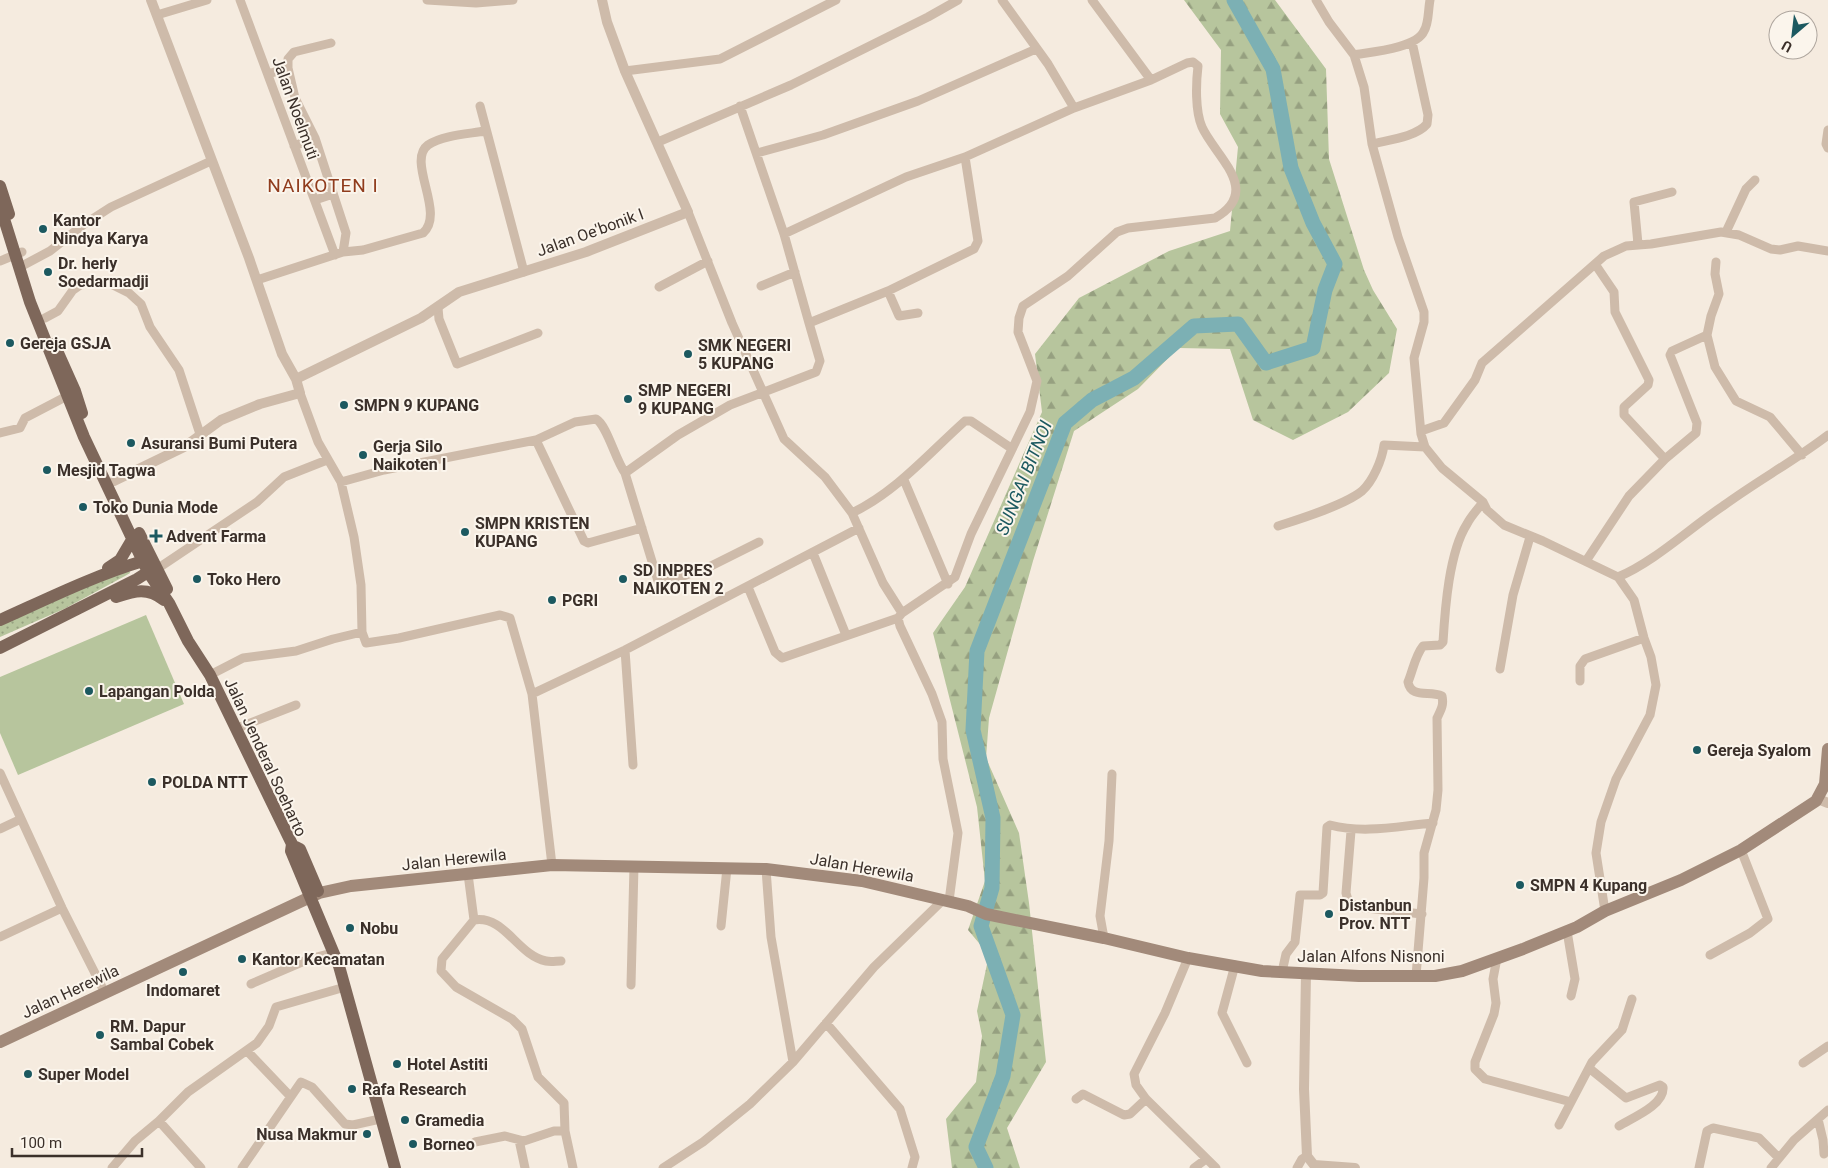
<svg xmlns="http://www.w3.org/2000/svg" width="1828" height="1168" viewBox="0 0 1828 1168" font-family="Roboto,sans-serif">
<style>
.green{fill:url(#green-dots)}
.forest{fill:url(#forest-firs)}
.pitch{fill:#b7c59d}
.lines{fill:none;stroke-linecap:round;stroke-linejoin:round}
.river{stroke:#7cb0b4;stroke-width:15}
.minor{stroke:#cebbaa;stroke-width:9}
.tertiary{stroke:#cebbaa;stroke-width:10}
.secondary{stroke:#a28a7a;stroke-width:12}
.primary{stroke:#7e675a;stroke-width:12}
.poi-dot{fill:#1c5960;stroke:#fbf5ec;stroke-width:2}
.labels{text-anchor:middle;stroke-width:4;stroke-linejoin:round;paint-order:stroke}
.street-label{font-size:16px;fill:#3b302a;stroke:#fbf5ec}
.poi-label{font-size:16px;font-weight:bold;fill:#3b302a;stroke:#fbf5ec;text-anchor:start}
.water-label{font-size:18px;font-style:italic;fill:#1c5960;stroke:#fbf5ec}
.quarter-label{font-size:19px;letter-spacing:1px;fill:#903c1d;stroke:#fbf5ec}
</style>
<defs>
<pattern id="green-dots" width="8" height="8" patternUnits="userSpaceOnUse" patternTransform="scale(1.25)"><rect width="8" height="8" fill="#b7c59d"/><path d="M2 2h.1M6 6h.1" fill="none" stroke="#96a080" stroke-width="1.8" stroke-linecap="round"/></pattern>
<pattern id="forest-firs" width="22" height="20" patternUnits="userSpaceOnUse" patternTransform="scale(1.25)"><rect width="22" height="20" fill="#b7c59d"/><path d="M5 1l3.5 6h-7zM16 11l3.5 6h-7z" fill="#96a080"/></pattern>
</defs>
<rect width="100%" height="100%" fill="#f5ebdf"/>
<path class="green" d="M 129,569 L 130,573 L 125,576 L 64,609 L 0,637 L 0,623 Z"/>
<path class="forest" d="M 1184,0 L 1275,0 L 1326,69 L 1329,159 L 1364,270 L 1373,290 L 1397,329 L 1389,373 L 1348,412 L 1293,440 L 1253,420 L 1230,349 L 1178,348 L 1138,389 L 1074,431 L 1033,561 L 989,718 L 986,758 L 1019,833 L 1029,903 L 1046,1062 L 1007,1128 L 1020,1168 L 952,1168 L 946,1119 L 976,1082 L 982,1036 L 977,1011 L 989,955 L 968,930 L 985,881 L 977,807 L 933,633 L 965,587 L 1042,412 L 1035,354 L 1079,298 L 1169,251 L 1230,231 L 1238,147 L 1220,114 L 1221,50 Z"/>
<path class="pitch" d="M 146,615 L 184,704 L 18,775 L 0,733 L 0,677 Z"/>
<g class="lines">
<path class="river" d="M 986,1168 L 976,1147 L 1003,1076 L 1013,1015 L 981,926 L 992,888 L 993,818 L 973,730 L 977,651 L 1065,423 L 1092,400 L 1134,378 L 1194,326 L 1238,324 L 1266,363 L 1313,348 L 1325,290 L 1335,264 L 1313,223 L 1291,168 L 1273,69 L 1234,0"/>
<path class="minor" d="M 240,0 L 335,255
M 427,0 L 476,3 L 513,0
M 1002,0 L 1048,64 L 1074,108
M 1092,0 L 1151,80
M 1316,0 L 1329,22 L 1354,55 L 1364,87 L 1372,144 L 1398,237 L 1424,312 L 1424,322 L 1414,358 L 1421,434 L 1425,447 L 1442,468 L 1483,502 L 1487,510 L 1504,525 L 1543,541 L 1618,577 L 1634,600 L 1644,638 L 1651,657 L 1656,685 L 1650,715 L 1616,779 L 1601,822 L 1596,853 L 1605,911
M 157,15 L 207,0
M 331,43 L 294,52 L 288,59 L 288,68 L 295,98 L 315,138 L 346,233 L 343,252
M 1354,55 C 1371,52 1417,48 1424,31 C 1429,23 1428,10 1430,0
M 625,71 L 720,59 L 836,0
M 268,74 L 288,68
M 480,106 L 524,272
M 740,106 L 784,234 L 809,323 L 888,291 L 974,249 L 978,241 L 965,157
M 1828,130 L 1826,144 L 1828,148
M 658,142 L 791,85 L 928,17 L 958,0
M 1372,144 C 1388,140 1416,137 1427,124 L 1428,115 L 1412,42
M 294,146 L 315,138
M 757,153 L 823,135 L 918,101 L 1036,49
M 315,200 L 333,194
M 688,212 L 732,323 L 784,439 L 825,477 L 852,513 L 883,583 L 902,613 L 898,618 L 900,626 L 932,694 L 942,722 L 943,759 L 958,833 L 949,901
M 1726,232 L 1746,189 L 1755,180
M 784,234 L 906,177 L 965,157 L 1074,108 L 1151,80 L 1187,63 L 1193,62 L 1198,66 C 1196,83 1195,111 1202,127 C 1215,156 1263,191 1215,218 L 1128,228 L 1117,232 L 1068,276 L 1023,306 L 1019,318 L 1018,332 L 1037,381 L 1030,412 L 971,534 L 955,577 L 902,613
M 1638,244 L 1634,202 L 1672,192
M 0,261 L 22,252
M 1716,262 L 1715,274 L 1719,294 L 1711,316 L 1707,335 L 1715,367 L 1736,401 L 1770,417 L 1802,455
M 1595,264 L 1614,292 L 1615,312 L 1649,380 L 1648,385 L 1624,407 L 1624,415 L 1665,459
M 20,267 L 50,251 L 83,225 L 111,207 L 211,161
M 257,280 L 343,252 L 363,250 L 423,233 C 446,213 406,161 428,145 C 443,135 468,134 485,131
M 761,286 L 795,272
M 659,287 L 708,261
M 888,291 L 899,316 L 918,313
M 438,308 L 439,319 L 457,364 L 538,333
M 45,318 L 58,311 L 73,290 L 83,283 L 99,281 L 109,283 L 129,293 L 141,304 L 150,327 L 179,370 L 200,434
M 300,393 L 318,442 L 341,482 L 354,537 L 361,585 L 362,632 L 366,643 L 399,638 L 500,615 L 510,618 L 532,694 L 552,865
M 1421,431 L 1444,423 L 1475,380 L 1482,363 L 1604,256 L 1626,246 L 1651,244 L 1721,232 L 1739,235 L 1771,249 L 1780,250 L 1798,246 L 1828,251
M 0,433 L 20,428 L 25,418 L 71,394
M 536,440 L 575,422 L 596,419 C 607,425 615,459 625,473
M 904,480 L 948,584
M 341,482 L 384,470 L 536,440 L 584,541 L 588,543 L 642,528
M 852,513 C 897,491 928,454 965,421 L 971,421 L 1011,448
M 1278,526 C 1300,519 1345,505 1362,491 C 1373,481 1382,460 1384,445 L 1425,447
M 759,542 L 711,566 L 661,584 L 658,581 L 625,473 L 678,435 L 730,405 L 816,372 L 820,361 L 809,323
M 813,553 L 846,635
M 1586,561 L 1629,496 L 1665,459 L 1696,433 L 1697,423 L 1670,355 L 1672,351 L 1707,335
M 157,569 L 257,502 L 284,477 L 327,460
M 1618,577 C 1654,562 1690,528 1723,506 C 1757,481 1794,461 1828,435
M 748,587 L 775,652 L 782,658 L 898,618
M 625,650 L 633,765
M 1500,669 L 1513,595 L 1530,537
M 210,675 L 243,658 L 296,651 L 333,639 L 362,632
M 1580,681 L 1580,666 L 1585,659 L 1644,638
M 532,694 L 625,650 L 859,528
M 235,729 L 296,705
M 0,773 L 62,908 L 105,993
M 0,829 L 21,819
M 1351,831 L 1346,893 L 1348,900 L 1357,907 L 1422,914
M 766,869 L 771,937 L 793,1062
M 468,874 L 474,920 L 442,959 L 441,971 L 456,987 L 512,1019 L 522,1029 L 538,1077 L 564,1103 L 565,1131 L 554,1131 L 524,1141 L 505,1136 L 475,1142
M 474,920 C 505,915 517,955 546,961 C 551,962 556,961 561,961
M 721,926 L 727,868
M 1567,931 L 1575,979 L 1571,996
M 0,937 L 62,908
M 1104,938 L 1100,916 L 1109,841 L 1112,774
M 1710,955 L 1750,933 L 1768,919 L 1741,850
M 1188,958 L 1165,1013 L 1134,1074 L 1136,1085 L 1146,1099 L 1216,1168
M 1497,958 L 1493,979 L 1496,1003 L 1494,1014 L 1475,1062 L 1475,1069 L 1485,1079 L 1571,1102
M 1235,965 L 1222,1013 L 1247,1063
M 1282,972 L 1286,954 L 1295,942 L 1300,895 L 1320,895 L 1323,893 L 1327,827 L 1330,825 C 1365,834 1398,826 1433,823
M 1416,976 L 1424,878 L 1424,853 L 1436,810 L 1438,790 L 1437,718 C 1441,710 1444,705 1442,696 C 1430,690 1411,699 1408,682 C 1413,670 1415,656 1423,646 L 1440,645 L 1443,642 C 1445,609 1449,552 1467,524 C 1471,516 1478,509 1483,502
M 251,984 L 309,959 L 332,953
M 631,985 L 634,866
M 826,1023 L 900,1109 L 915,1157 L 912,1168
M 248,1052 L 290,1096
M 1803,1063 L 1828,1046
M 1589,1068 L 1626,1098 L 1660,1085 L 1663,1087 C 1665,1105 1632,1118 1619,1126
M 1076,1099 L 1083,1094 L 1124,1115 L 1130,1114 L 1146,1099
M 1818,1119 L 1823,1140 L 1824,1154
M 159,1121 L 188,1092 L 257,1043 L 269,1026 L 276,1007 L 345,987
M 1559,1125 L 1592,1062 L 1622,1030 L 1632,999
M 565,1131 L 573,1168
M 519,1140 L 525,1168
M 112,1168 L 135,1141 L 159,1121 L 201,1168
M 242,1168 L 301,1082 L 312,1087 L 345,1124 L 353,1125 L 380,1119
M 663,1168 L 703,1142 L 750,1104 L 793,1062 L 874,967 L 943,900
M 1194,1168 L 1206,1159
M 1297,1168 L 1302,1159 L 1307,1156
M 1699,1168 L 1707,1131 L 1713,1128 L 1759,1138 L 1779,1158
M 1771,1168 L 1794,1140 L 1828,1110"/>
<path class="tertiary" d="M 296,379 L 421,318 L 459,292 L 586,252 L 688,212 L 625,71 L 607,22 L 602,0
M 114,481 L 184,447 L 221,420 L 260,404 L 300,393 L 296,379 L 282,354 L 249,258 L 151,0
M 1818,799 L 1828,803
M 1306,974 L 1304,1089 L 1307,1156 L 1314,1165 L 1355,1168"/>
<path class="secondary" d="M 0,1042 L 319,893 L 351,886 L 552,865 L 766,869 L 862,881 L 968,906 L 986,914 L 1104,938 L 1188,958 L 1262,971 L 1359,976 L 1435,976 L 1462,971 L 1523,949 L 1577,927 L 1605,911 L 1681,880 L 1741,850 L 1816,801 L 1825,784 L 1828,749"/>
<path class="primary" d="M 0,186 L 9,214
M 0,206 L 30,302 L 84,437 L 148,572 L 169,603 L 188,641 L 210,675 L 292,844 L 291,851 L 339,966 L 395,1168
M 54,344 L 75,391 L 82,413
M 139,533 L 167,589
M 108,568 L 120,560 L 133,538
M 116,597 C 135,591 147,587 164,600
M 0,620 C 47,599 93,576 143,561 L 150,565
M 0,648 L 137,579 L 148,572 L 150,564
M 296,847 L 300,849 L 318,891"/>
</g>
<g class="poi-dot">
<circle cx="43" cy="229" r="5"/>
<circle cx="48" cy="272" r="5"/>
<circle cx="10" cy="343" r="5"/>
<circle cx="688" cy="354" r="5"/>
<circle cx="628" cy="399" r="5"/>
<circle cx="344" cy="405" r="5"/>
<circle cx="131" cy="443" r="5"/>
<circle cx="363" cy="455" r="5"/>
<circle cx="47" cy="470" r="5"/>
<circle cx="83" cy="507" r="5"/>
<circle cx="465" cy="532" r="5"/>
<path d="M153.5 528.5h5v5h5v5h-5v5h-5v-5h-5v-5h5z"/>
<circle cx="197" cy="579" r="5"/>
<circle cx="623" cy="579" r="5"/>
<circle cx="552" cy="600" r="5"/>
<circle cx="89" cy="691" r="5"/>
<circle cx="1697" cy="750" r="5"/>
<circle cx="152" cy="782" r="5"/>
<circle cx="1520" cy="885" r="5"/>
<circle cx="1329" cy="914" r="5"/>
<circle cx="350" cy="928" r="5"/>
<circle cx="242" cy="959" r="5"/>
<circle cx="183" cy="972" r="5"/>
<circle cx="100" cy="1035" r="5"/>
<circle cx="397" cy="1064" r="5"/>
<circle cx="28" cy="1074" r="5"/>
<circle cx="352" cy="1089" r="5"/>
<circle cx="405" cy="1120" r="5"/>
<circle cx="367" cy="1134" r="5"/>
<circle cx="413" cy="1144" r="5"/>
</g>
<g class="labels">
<g class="street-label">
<text transform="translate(296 108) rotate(70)" y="6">Jalan Noelmuti</text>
<text transform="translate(590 232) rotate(-20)" y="6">Jalan Oe'bonik I</text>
<text transform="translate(266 757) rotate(65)" y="6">Jalan Jenderal Soeharto</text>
<text transform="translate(454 859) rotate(-6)" y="6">Jalan Herewila</text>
<text transform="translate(862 867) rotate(10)" y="6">Jalan Herewila</text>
<text x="1371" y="962">Jalan Alfons Nisnoni</text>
<text transform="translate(70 991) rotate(-25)" y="6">Jalan Herewila</text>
</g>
<g class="poi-label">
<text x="53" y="226">Kantor<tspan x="53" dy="18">Nindya Karya</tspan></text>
<text x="58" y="269">Dr. herly<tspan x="58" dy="18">Soedarmadji</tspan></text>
<text x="20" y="349">Gereja GSJA</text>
<text x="698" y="351">SMK NEGERI<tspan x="698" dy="18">5 KUPANG</tspan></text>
<text x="638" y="396">SMP NEGERI<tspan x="638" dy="18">9 KUPANG</tspan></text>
<text x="354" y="411">SMPN 9 KUPANG</text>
<text x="141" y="449">Asuransi Bumi Putera</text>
<text x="373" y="452">Gerja Silo<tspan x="373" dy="18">Naikoten I</tspan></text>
<text x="57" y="476">Mesjid Tagwa</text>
<text x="93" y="513">Toko Dunia Mode</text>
<text x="475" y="529">SMPN KRISTEN<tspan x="475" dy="18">KUPANG</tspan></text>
<text x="166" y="542">Advent Farma</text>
<text x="633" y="576">SD INPRES<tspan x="633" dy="18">NAIKOTEN 2</tspan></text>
<text x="207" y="585">Toko Hero</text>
<text x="562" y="606">PGRI</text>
<text x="99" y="697">Lapangan Polda</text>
<text x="1707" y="756">Gereja Syalom</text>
<text x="162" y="788">POLDA NTT</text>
<text x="1530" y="891">SMPN 4 Kupang</text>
<text x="1339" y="911">Distanbun<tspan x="1339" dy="18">Prov. NTT</tspan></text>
<text x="360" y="934">Nobu</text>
<text x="252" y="965">Kantor Kecamatan</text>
<text x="183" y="996" text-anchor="middle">Indomaret</text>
<text x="110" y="1032">RM. Dapur<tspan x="110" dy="18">Sambal Cobek</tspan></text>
<text x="407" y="1070">Hotel Astiti</text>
<text x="38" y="1080">Super Model</text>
<text x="362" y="1095">Rafa Research</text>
<text x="415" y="1126">Gramedia</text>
<text x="357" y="1140" text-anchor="end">Nusa Makmur</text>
<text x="423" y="1150">Borneo</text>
</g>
<g class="water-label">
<text transform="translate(1024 478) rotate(-68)" y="6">SUNGAI BITNOI</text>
</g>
<g class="quarter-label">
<text x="323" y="192">NAIKOTEN I</text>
</g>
</g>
<g transform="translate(1793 35) rotate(208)"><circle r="24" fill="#fbf5ec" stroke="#aea69e"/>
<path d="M0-4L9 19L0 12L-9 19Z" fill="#1c5960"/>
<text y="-8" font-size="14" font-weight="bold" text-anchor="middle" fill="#3b302a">U</text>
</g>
<path d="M12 1148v8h130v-8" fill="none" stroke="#3b302a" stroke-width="2.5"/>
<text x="20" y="1148" font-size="15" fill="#3b302a" stroke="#fbf5ec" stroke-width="4" paint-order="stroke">100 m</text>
</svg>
